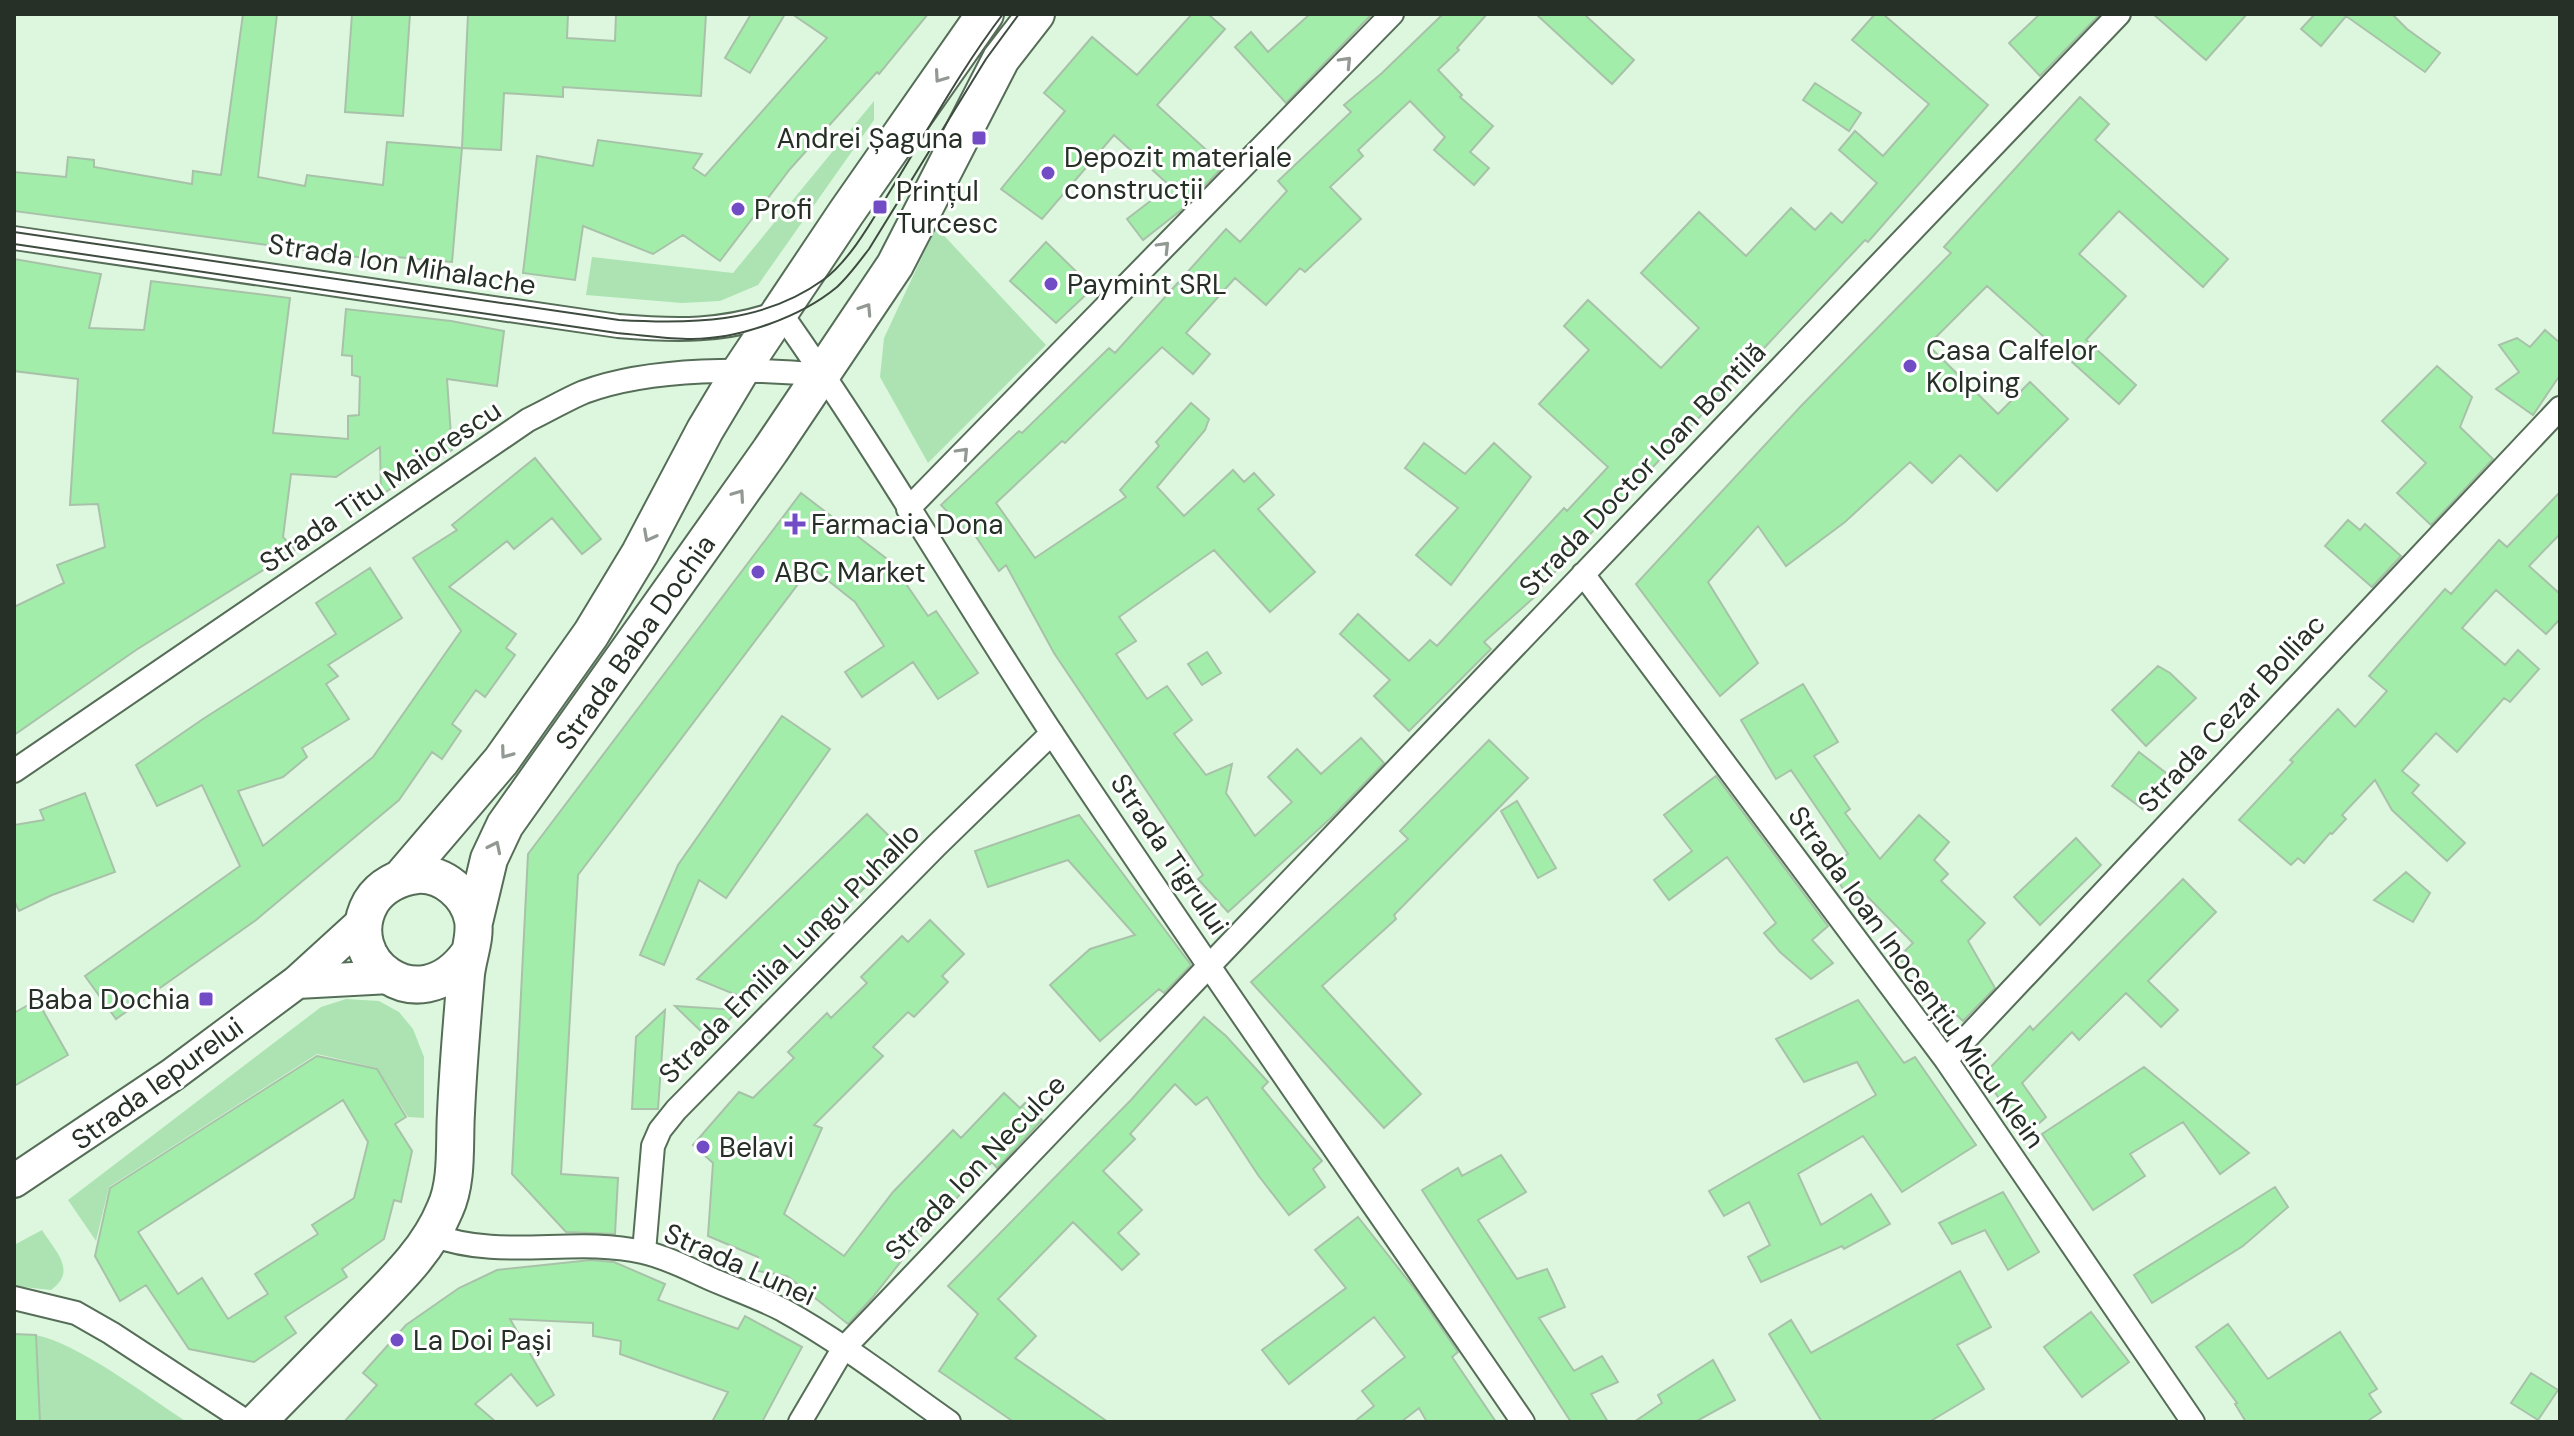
<svg xmlns="http://www.w3.org/2000/svg" width="2574" height="1436" viewBox="0 0 2574 1436" font-family="'DM Sans',sans-serif">
<style>
.green{fill:#ade3b2}
.building{fill:#a3edaa;stroke:#a8c2aa;stroke-width:2;fill-rule:evenodd}
.lines{fill:none;stroke-linecap:round;stroke-linejoin:round}
.street-casing{stroke:#566d58;stroke-width:26}
.secondary-casing{stroke:#566d58;stroke-width:36}
.primary-casing{stroke:#566d58;stroke-width:40}
.street{stroke:#fff;stroke-width:22}
.secondary{stroke:#fff;stroke-width:32}
.primary{stroke:#fff;stroke-width:36}
.tram{stroke:#3e4b3f;stroke-width:2}
.oneway{stroke:#929892}
.poi-dot{fill:#724cc5;stroke:#fff;stroke-width:3}
.labels{text-anchor:middle;stroke-width:6;stroke-linejoin:round;paint-order:stroke}
.poi-label{font-size:28px;fill:#263026;stroke:#fff;text-anchor:start}
.street-label{font-size:28px;fill:#263026;stroke:#fff}
</style>
<rect width="100%" height="100%" fill="#ddf7de"/>
<path class="green" d="M 874,101 L 874,120 L 758,285 L 720,301 L 682,303 L 586,295 L 592,257 L 733,273 Z
M 936,227 L 1046,345 L 928,463 L 880,377 L 884,338 Z
M 346,999 L 379,1001 L 399,1012 L 413,1029 L 424,1057 L 424,1118 L 408,1117 L 377,1068 L 317,1054 L 109,1187 L 96,1241 L 68,1200 L 321,1007 Z
M 42,1230 C 55,1251 78,1271 51,1290 L 14,1286 L 14,1245 Z
M 36,1335 C 80,1344 148,1397 187,1422 L 40,1422 Z"/>
<path class="building" d="M 243,14 L 277,14 L 258,177 L 305,186 L 307,175 L 383,185 L 387,142 L 462,148 L 452,262 L 373,255 L 372,259 L 14,211 L 14,172 L 66,177 L 68,157 L 94,160 L 94,167 L 192,184 L 193,171 L 221,175 Z
M 352,14 L 410,14 L 403,116 L 345,112 Z
M 468,14 L 568,14 L 567,38 L 615,41 L 616,14 L 706,14 L 701,96 L 563,87 L 563,97 L 504,93 L 501,150 L 462,148 Z
M 751,14 L 785,14 L 750,73 L 725,58 Z
M 792,14 L 928,14 L 879,74 L 877,72 L 790,169 L 720,261 L 683,235 L 653,254 L 583,226 L 575,280 L 523,273 L 537,156 L 593,166 L 598,140 L 702,154 L 693,168 L 705,176 L 827,38 Z
M 1192,14 L 1208,14 L 1225,29 L 1157,105 L 1224,166 L 1180,211 L 1143,240 L 1127,219 L 1170,186 L 1114,135 L 1042,219 L 1001,189 L 1065,111 L 1044,93 L 1092,37 L 1137,75 Z
M 1310,14 L 1372,14 L 1286,103 L 1235,47 L 1251,32 L 1268,52 Z
M 1443,14 L 1487,14 L 1457,48 L 1459,50 L 1438,70 L 1462,95 L 1460,97 L 1493,126 L 1470,152 L 1489,168 L 1474,185 L 1434,150 L 1445,137 L 1410,101 L 1358,150 L 1363,156 L 1330,187 L 1361,219 L 1305,272 L 1300,268 L 1266,305 L 1235,278 L 1186,333 L 1210,354 L 1193,374 L 1162,347 L 1065,443 L 1062,441 L 996,503 L 1035,558 L 1126,497 L 1120,490 L 1159,446 L 1156,442 L 1191,403 L 1209,419 L 1205,430 L 1157,487 L 1184,516 L 1233,470 L 1244,482 L 1254,473 L 1274,495 L 1258,509 L 1315,572 L 1270,612 L 1214,550 L 1119,617 L 1136,641 L 1116,654 L 1147,699 L 1167,686 L 1192,720 L 1174,734 L 1206,775 L 1232,764 L 1226,793 L 1255,836 L 1292,802 L 1268,777 L 1297,749 L 1321,774 L 1361,738 L 1384,763 L 1333,816 L 1228,912 L 1198,879 L 1203,875 L 1054,653 L 1006,565 L 999,571 L 970,528 L 966,531 L 941,505 L 1019,431 L 1022,433 L 1109,348 L 1115,353 L 1226,229 L 1240,242 L 1287,191 L 1278,181 L 1351,112 L 1344,105 L 1382,73 Z
M 1536,14 L 1584,14 L 1634,60 L 1612,84 Z
M 1875,14 L 1883,14 L 1988,105 L 1868,242 L 1865,240 L 1537,591 L 1539,593 L 1484,642 L 1491,649 L 1409,731 L 1374,696 L 1390,680 L 1340,634 L 1358,614 L 1409,661 L 1430,640 L 1437,646 L 1564,508 L 1567,511 L 1608,467 L 1539,404 L 1589,350 L 1564,326 L 1588,300 L 1661,368 L 1699,328 L 1641,273 L 1699,212 L 1746,256 L 1791,208 L 1815,230 L 1831,213 L 1842,223 L 1877,183 L 1839,150 L 1855,131 L 1883,156 L 1929,104 L 1852,40 Z
M 2040,14 L 2100,14 L 2040,76 L 2009,43 Z
M 2153,14 L 2247,14 L 2206,60 Z
M 2315,14 L 2392,14 L 2407,29 L 2440,53 L 2425,72 L 2346,16 L 2321,46 L 2301,29 Z
M 1815,83 L 1861,113 L 1849,131 L 1803,100 Z
M 2080,97 L 2109,124 L 2095,140 L 2228,259 L 2203,287 L 2119,211 L 2079,254 L 2126,296 L 2086,340 L 2136,385 L 2119,404 L 1987,286 L 1928,345 L 1998,414 L 2030,382 L 2068,419 L 1997,491 L 1960,455 L 1932,483 L 1910,462 L 1845,522 L 1786,566 L 1758,526 L 1708,582 L 1758,663 L 1720,696 L 1636,584 L 1802,405 L 1951,253 L 1944,247 Z
M 1046,242 L 1093,288 L 1056,323 L 1010,281 Z
M 14,259 L 101,274 L 89,328 L 144,330 L 151,281 L 290,298 L 273,433 L 348,439 L 348,416 L 359,415 L 360,377 L 352,375 L 352,356 L 342,355 L 346,309 L 451,321 L 504,331 L 497,386 L 447,379 L 452,450 L 381,495 L 380,447 L 336,477 L 291,474 L 283,537 L 295,550 L 136,650 L 14,735 L 14,607 L 64,583 L 57,565 L 105,547 L 98,504 L 70,505 L 78,379 L 14,371 Z
M 2545,330 L 2560,343 L 2560,375 L 2533,415 L 2496,389 L 2519,372 L 2499,345 L 2517,338 L 2530,347 Z
M 2437,366 L 2472,397 L 2460,427 L 2493,459 L 2431,525 L 2397,493 L 2426,463 L 2382,421 Z
M 1424,443 L 1465,474 L 1494,443 L 1531,477 L 1451,585 L 1416,555 L 1458,508 L 1405,468 Z
M 535,458 L 601,539 L 582,554 L 552,518 L 514,549 L 507,541 L 449,587 L 516,634 L 506,648 L 515,655 L 485,697 L 476,690 L 452,724 L 461,731 L 442,759 L 432,752 L 399,800 L 256,920 L 116,1019 L 85,976 L 240,866 L 202,785 L 157,806 L 136,765 L 203,719 L 336,634 L 316,603 L 370,568 L 402,618 L 328,665 L 338,676 L 326,684 L 349,719 L 302,748 L 307,757 L 283,777 L 238,791 L 263,846 L 373,757 L 461,631 L 413,558 L 457,530 L 452,525 Z
M 2560,492 L 2560,534 L 2529,566 L 2560,594 L 2560,619 L 2546,634 L 2496,590 L 2462,628 L 2505,665 L 2518,650 L 2539,669 L 2510,702 L 2504,698 L 2457,752 L 2436,733 L 2402,771 L 2419,785 L 2412,793 L 2465,843 L 2447,861 L 2392,810 L 2375,780 L 2342,815 L 2346,819 L 2332,834 L 2330,833 L 2304,863 L 2298,858 L 2291,865 L 2239,820 L 2293,762 L 2290,760 L 2338,709 L 2355,727 L 2387,691 L 2369,676 L 2445,589 L 2451,594 L 2499,540 L 2507,547 Z
M 801,493 L 891,562 L 928,616 L 936,611 L 978,673 L 938,699 L 913,662 L 862,697 L 845,672 L 884,646 L 855,602 L 811,567 L 578,875 L 561,1174 L 618,1178 L 615,1234 L 566,1232 L 512,1174 L 528,854 Z
M 2348,520 L 2360,530 L 2365,524 L 2401,556 L 2372,587 L 2325,546 Z
M 1207,652 L 1221,673 L 1202,685 L 1188,664 Z
M 2158,666 L 2170,673 L 2196,698 L 2146,746 L 2112,710 Z
M 1803,684 L 1838,742 L 1814,756 L 1850,809 L 1845,813 L 1880,859 L 1919,815 L 1949,842 L 1934,860 L 1948,874 L 1941,881 L 1985,923 L 1968,941 L 1995,988 L 1963,1021 L 1898,958 L 1913,943 L 1864,893 L 1851,902 L 1829,866 L 1848,854 L 1791,770 L 1776,779 L 1741,720 Z
M 782,716 L 830,749 L 726,898 L 699,880 L 664,965 L 640,955 L 678,865 Z
M 1489,740 L 1528,778 L 1394,915 L 1396,919 L 1322,986 L 1421,1094 L 1384,1128 L 1251,982 L 1408,839 L 1400,831 Z
M 2139,752 L 2170,776 L 2144,810 L 2112,786 Z
M 1716,776 L 1828,926 L 1812,940 L 1833,963 L 1811,979 L 1780,952 L 1764,933 L 1776,923 L 1727,857 L 1669,900 L 1654,880 L 1692,851 L 1664,815 Z
M 85,793 L 115,872 L 52,895 L 19,911 L 14,900 L 14,825 L 44,820 L 40,810 Z
M 1517,801 L 1556,868 L 1538,878 L 1501,811 Z
M 867,814 L 903,850 L 787,964 L 749,1000 L 697,979 Z
M 1079,815 L 1191,965 L 1164,993 L 1159,989 L 1100,1041 L 1050,985 L 1090,949 L 1135,935 L 1068,860 L 988,887 L 975,851 Z
M 2076,838 L 2101,865 L 2040,925 L 2014,897 Z
M 2406,872 L 2430,893 L 2413,922 L 2374,900 Z
M 2183,879 L 2216,912 L 2148,981 L 2178,1010 L 2161,1027 L 2126,993 L 2079,1040 L 2072,1032 L 2022,1083 L 2046,1117 L 2025,1136 L 1983,1075 L 2030,1026 L 2033,1030 Z
M 930,920 L 964,954 L 942,976 L 948,982 L 914,1017 L 908,1012 L 873,1047 L 883,1056 L 814,1125 L 822,1128 L 784,1214 L 844,1256 L 893,1192 L 953,1130 L 961,1138 L 1004,1093 L 1020,1108 L 1025,1103 L 1042,1120 L 997,1168 L 992,1162 L 929,1226 L 872,1298 L 848,1324 L 787,1276 L 752,1270 L 758,1257 L 708,1236 L 713,1163 L 693,1145 L 739,1092 L 753,1098 L 794,1058 L 788,1052 L 827,1013 L 831,1018 L 867,983 L 861,977 L 902,936 L 908,942 Z
M 37,1000 L 68,1055 L 14,1086 L 14,1013 Z
M 1858,1000 L 1904,1063 L 1915,1057 L 1976,1145 L 1902,1192 L 1863,1136 L 1798,1174 L 1821,1225 L 1871,1194 L 1890,1224 L 1844,1249 L 1842,1246 L 1761,1282 L 1748,1257 L 1770,1245 L 1749,1202 L 1724,1216 L 1709,1191 L 1876,1095 L 1857,1062 L 1804,1082 L 1776,1039 Z
M 675,1006 L 739,1010 L 709,1039 Z
M 665,1010 L 658,1109 L 632,1109 L 636,1037 Z
M 1204,1017 L 1226,1036 L 1268,1082 L 1262,1088 L 1322,1161 L 1313,1169 L 1325,1187 L 1289,1215 L 1258,1175 L 1207,1097 L 1196,1105 L 1175,1084 L 1130,1134 L 1135,1139 L 1103,1171 L 1142,1210 L 1118,1233 L 1139,1254 L 1122,1270 L 1073,1222 L 998,1299 L 1036,1336 L 1015,1358 L 1108,1422 L 1014,1422 L 939,1371 L 978,1314 L 948,1286 L 1131,1100 Z
M 317,1056 L 377,1069 L 406,1117 L 395,1124 L 412,1151 L 401,1202 L 394,1200 L 384,1239 L 342,1269 L 347,1277 L 285,1317 L 296,1333 L 254,1362 L 189,1349 L 146,1285 L 120,1301 L 95,1256 L 110,1188 ZM 343,1100 L 368,1142 L 354,1198 L 312,1225 L 318,1234 L 255,1274 L 268,1294 L 228,1319 L 202,1278 L 178,1294 L 138,1232 Z
M 2144,1067 L 2249,1153 L 2220,1174 L 2183,1122 L 2130,1154 L 2145,1176 L 2093,1210 L 2042,1134 Z
M 1501,1155 L 1526,1192 L 1478,1220 L 1517,1279 L 1547,1269 L 1565,1307 L 1539,1318 L 1574,1371 L 1602,1356 L 1618,1382 L 1591,1394 L 1608,1422 L 1571,1422 L 1422,1190 L 1458,1168 L 1462,1176 Z
M 2275,1187 L 2288,1207 L 2243,1246 L 2152,1303 L 2134,1275 Z
M 2003,1192 L 2039,1252 L 2008,1270 L 1985,1230 L 1952,1244 L 1939,1223 Z
M 1358,1217 L 1414,1288 L 1458,1352 L 1452,1357 L 1496,1422 L 1427,1422 L 1419,1408 L 1401,1422 L 1354,1422 L 1374,1406 L 1362,1391 L 1405,1357 L 1374,1317 L 1289,1384 L 1262,1350 L 1346,1288 L 1315,1250 Z
M 591,1260 L 614,1262 L 665,1284 L 658,1300 L 738,1329 L 745,1316 L 802,1347 L 762,1422 L 712,1422 L 728,1392 L 620,1354 L 621,1341 L 593,1336 L 593,1323 L 510,1319 L 554,1395 L 537,1406 L 511,1374 L 475,1404 L 496,1422 L 344,1422 L 377,1385 L 363,1373 L 406,1325 L 459,1288 L 497,1270 Z
M 1960,1271 L 1991,1327 L 1957,1345 L 1984,1389 L 1929,1422 L 1822,1422 L 1769,1334 L 1791,1320 L 1811,1353 Z
M 2091,1312 L 2129,1362 L 2082,1397 L 2044,1347 Z
M 2228,1324 L 2268,1379 L 2340,1332 L 2377,1389 L 2369,1394 L 2381,1412 L 2366,1422 L 2246,1422 L 2235,1404 L 2237,1403 L 2196,1347 Z
M 14,1334 L 36,1335 L 40,1422 L 14,1422 Z
M 1713,1360 L 1735,1400 L 1695,1422 L 1634,1422 L 1662,1403 L 1658,1395 Z
M 2531,1373 L 2558,1390 L 2538,1420 L 2511,1403 Z"/>
<g class="lines">
<defs>
<path id="street" d="M 14,238 L 618,326 C 677,331 723,332 780,312 C 877,449 961,595 1053,735 C 1206,966 1366,1193 1523,1422
M 908,509 L 1392,14
M 1583,574 L 1946,1060 L 2193,1422
M 14,771 L 528,420 C 547,411 565,400 584,392 C 651,367 752,368 823,375
M 1946,1060 L 2560,408
M 433,1235 C 501,1261 574,1236 643,1252 C 666,1257 689,1269 711,1279 C 734,1289 760,1298 783,1310 C 841,1342 895,1384 949,1422
M 644,1252 L 653,1146 L 660,1130 L 676,1110 L 936,846 L 1052,733
M 14,1298 L 76,1313 L 111,1333 L 247,1422
M 800,1422 L 843,1349 L 2119,14"/>
<path id="secondary" d="M 297,982 L 390,977
M 14,1181 L 172,1075 L 297,982 L 365,920"/>
<path id="primary" d="M 401,878 L 501,761 L 591,634 L 640,553 L 705,430 L 741,370 L 846,213 L 985,14
M 474,922 L 489,859 L 505,825 L 770,451 L 895,265 L 1001,59 L 1036,14
M 257,1422 C 291,1387 325,1353 359,1318 C 391,1285 427,1253 445,1209 C 458,1181 454,1143 456,1113 C 458,1067 462,1020 466,974 C 468,956 476,938 473,920 C 468,894 443,873 417,875 C 399,877 381,886 371,902 C 338,960 418,1023 468,955"/>
</defs>
<use href="#street" class="street-casing"/>
<use href="#secondary" class="secondary-casing"/>
<use href="#primary" class="primary-casing"/>
<use href="#street" class="street"/>
<use href="#secondary" class="secondary"/>
<use href="#primary" class="primary"/>
<path class="tram" d="M 14,232 L 619,320 C 690,324 762,324 823,280 C 851,260 874,217 892,188 C 928,130 961,69 1003,14
M 14,244 L 617,333 C 642,335 667,339 692,339 C 739,339 801,317 837,287 C 849,276 859,262 869,249 L 986,59 L 1019,14"/>
</g>
<defs><path id="oneway-chevron" d="M-2-3.5L2.5 0L-2 3.5" fill="none" stroke-width="1.6" stroke-linecap="round" stroke-linejoin="round" transform="scale(2)"/></defs>
<g class="oneway">
<use href="#oneway-chevron" transform="translate(1346 62) rotate(-46)"/>
<use href="#oneway-chevron" transform="translate(940 77) rotate(125)"/>
<use href="#oneway-chevron" transform="translate(1164 247) rotate(-46)"/>
<use href="#oneway-chevron" transform="translate(866 309) rotate(-57)"/>
<use href="#oneway-chevron" transform="translate(963 453) rotate(-46)"/>
<use href="#oneway-chevron" transform="translate(739 495) rotate(-55)"/>
<use href="#oneway-chevron" transform="translate(649 536) rotate(118)"/>
<use href="#oneway-chevron" transform="translate(506 753) rotate(126)"/>
<use href="#oneway-chevron" transform="translate(495 847) rotate(-64)"/>
</g>
<g class="poi-dot">
<rect x="971" y="130" width="16" height="16" rx="4"/>
<circle cx="1048" cy="173" r="8"/>
<rect x="872" y="199" width="16" height="16" rx="4"/>
<circle cx="738" cy="209" r="8"/>
<circle cx="1051" cy="284" r="8"/>
<circle cx="1910" cy="366" r="8"/>
<path d="M791 512h8v8h8v8h-8v8h-8v-8h-8v-8h8z"/>
<circle cx="758" cy="572" r="8"/>
<rect x="198" y="991" width="16" height="16" rx="4"/>
<circle cx="703" cy="1147" r="8"/>
<circle cx="397" cy="1340" r="8"/>
</g>
<g class="labels">
<g class="poi-label">
<text x="963" y="148" text-anchor="end">Andrei Șaguna</text>
<text x="1064" y="167">Depozit materiale<tspan x="1064" dy="32">construcții</tspan></text>
<text x="896" y="201">Prințul<tspan x="896" dy="32">Turcesc</tspan></text>
<text x="754" y="219">Profi</text>
<text x="1067" y="294">Paymint SRL</text>
<text x="1926" y="360">Casa Calfelor<tspan x="1926" dy="32">Kolping</tspan></text>
<text x="811" y="534">Farmacia Dona</text>
<text x="774" y="582">ABC Market</text>
<text x="190" y="1009" text-anchor="end">Baba Dochia</text>
<text x="719" y="1157">Belavi</text>
<text x="413" y="1350">La Doi Pași</text>
</g>
<g class="street-label">
<text transform="translate(402 264) rotate(9)" y="10">Strada Ion Mihalache</text>
<text transform="translate(1642 469) rotate(-46)" y="10">Strada Doctor Ioan Bontilă</text>
<text transform="translate(380 486) rotate(-34)" y="10">Strada Titu Maiorescu</text>
<text transform="translate(635 642) rotate(-55)" y="10">Strada Baba Dochia</text>
<text transform="translate(2231 713) rotate(-47)" y="10">Strada Cezar Bolliac</text>
<text transform="translate(1170 854) rotate(56)" y="10">Strada Tigrului</text>
<text transform="translate(789 953) rotate(-45)" y="10">Strada Emilia Lungu Puhallo</text>
<text transform="translate(1917 977) rotate(54)" y="10">Strada Ioan Inocențiu Micu Klein</text>
<text transform="translate(157 1083) rotate(-36)" y="10">Strada Iepurelui</text>
<text transform="translate(975 1167) rotate(-46)" y="10">Strada Ion Neculce</text>
<text transform="translate(740 1264) rotate(24)" y="10">Strada Lunei</text>
</g>
</g>
<rect width="2574" height="1436" fill="none" stroke="#263026" stroke-width="32"/>
</svg>
